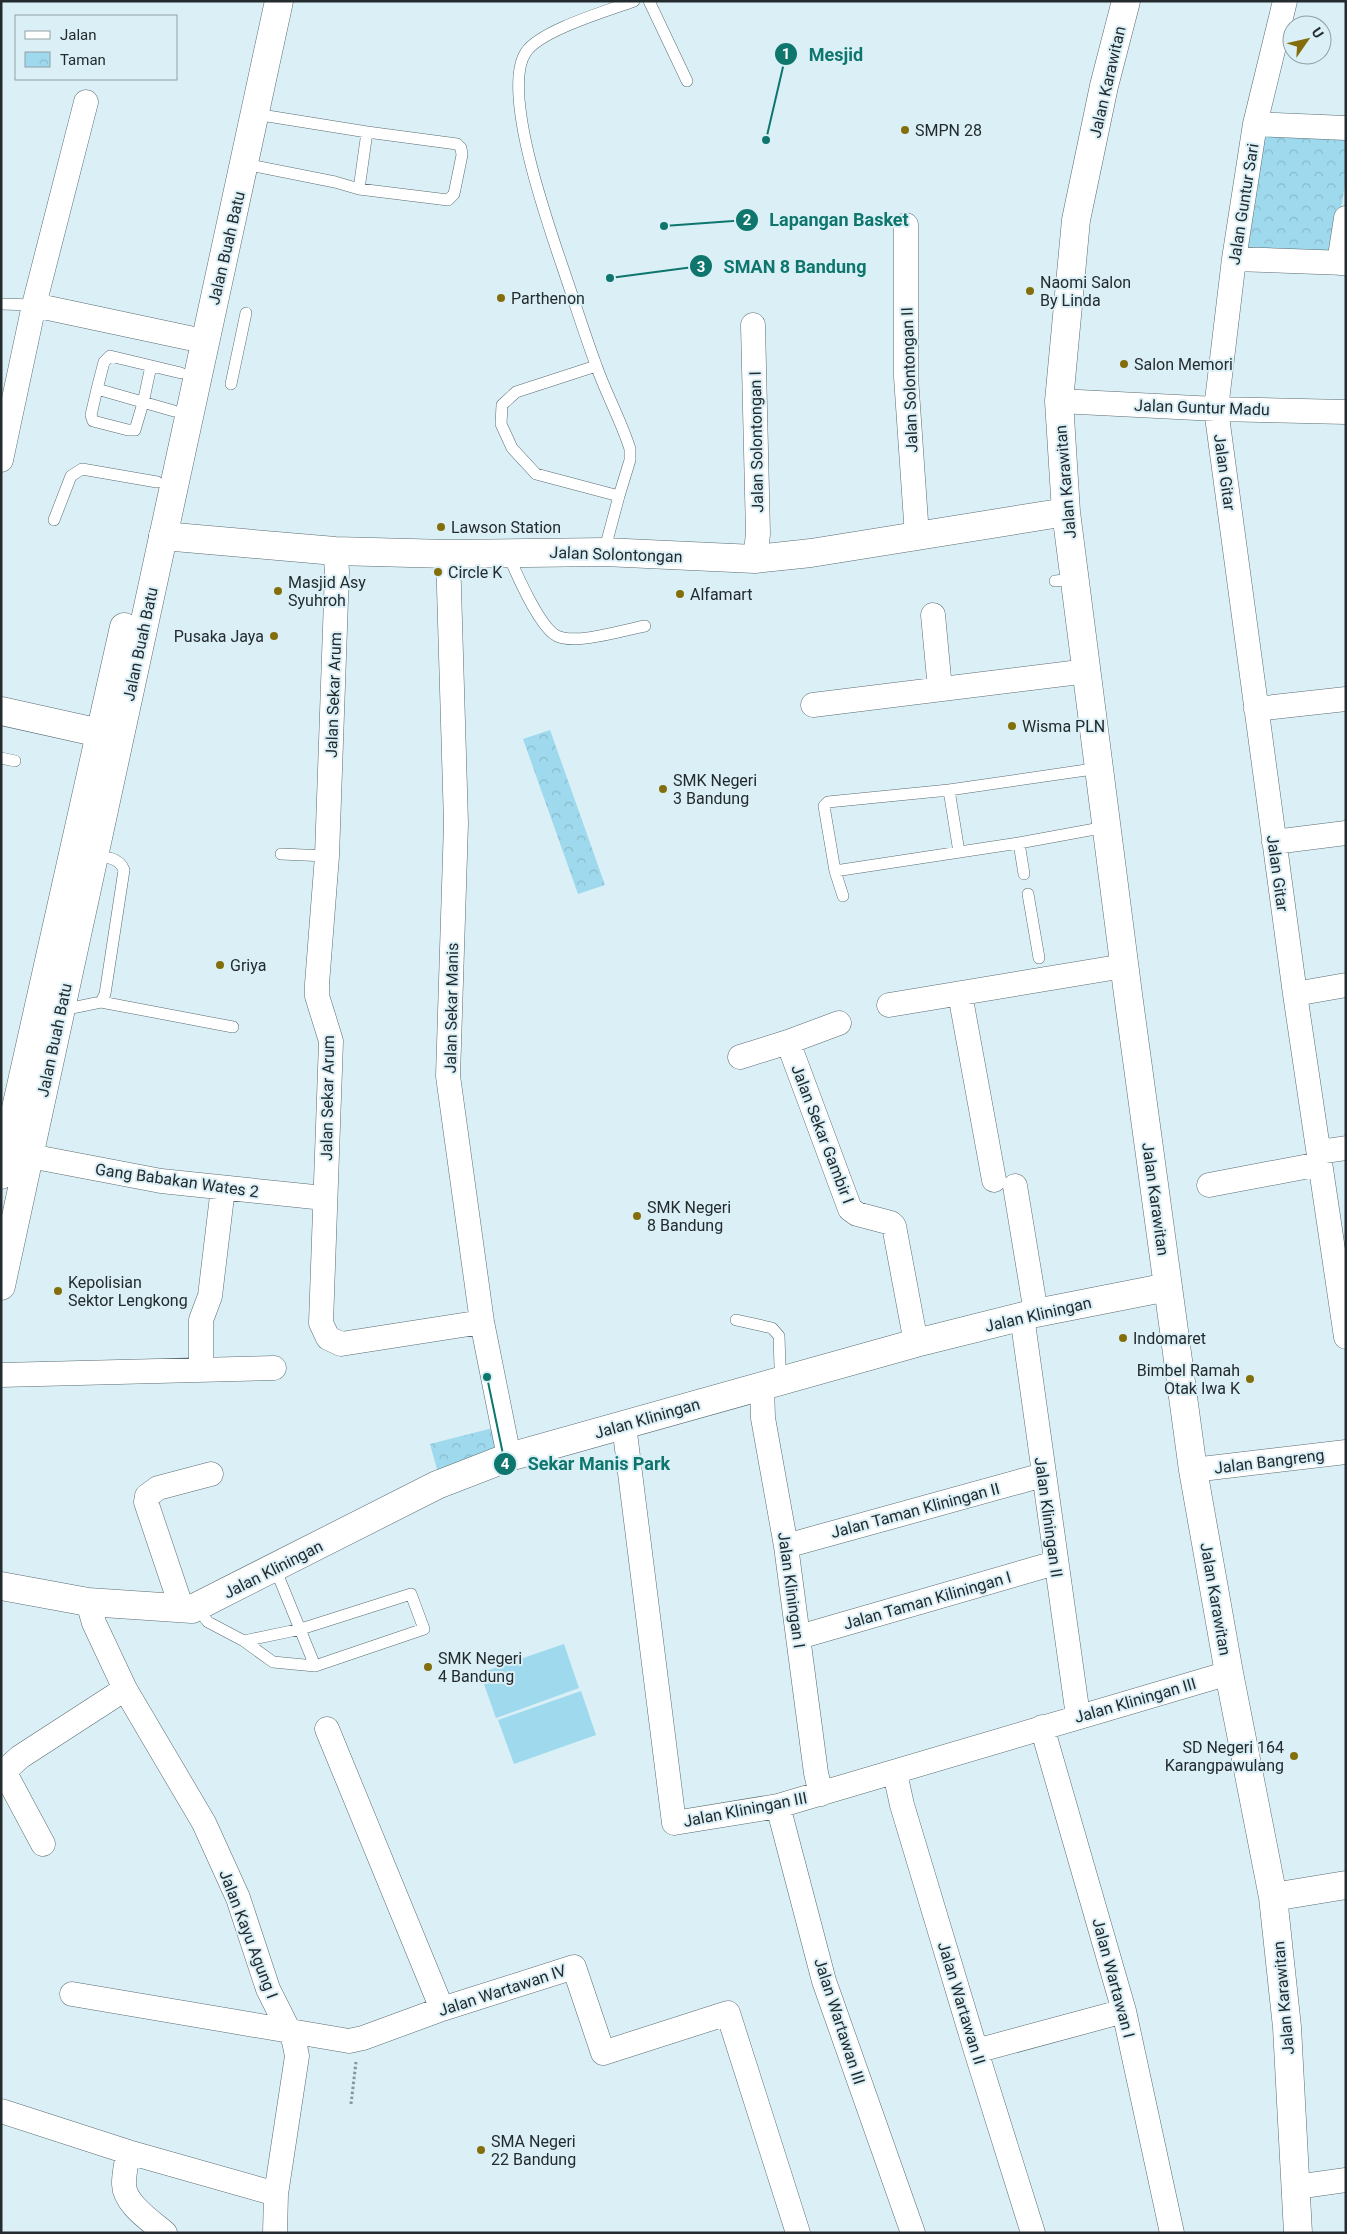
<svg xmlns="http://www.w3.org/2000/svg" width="1347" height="2234" viewBox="0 0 1347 2234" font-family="Roboto,sans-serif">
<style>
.park{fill:url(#park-crowns)}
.pitch{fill:#9fd9ed}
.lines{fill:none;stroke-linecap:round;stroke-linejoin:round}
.service-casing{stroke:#5a6c72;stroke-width:12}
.minor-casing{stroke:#5a6c72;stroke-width:25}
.tertiary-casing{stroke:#5a6c72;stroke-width:29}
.primary-casing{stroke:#5a6c72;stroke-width:29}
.path{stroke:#86959a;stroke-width:3;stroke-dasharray:2.5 2.5;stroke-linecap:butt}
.service{stroke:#fff;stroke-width:11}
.minor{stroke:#fff;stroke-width:24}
.tertiary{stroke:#fff;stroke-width:28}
.primary{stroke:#fff;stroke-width:28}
.poi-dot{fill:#846e0c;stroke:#daeff6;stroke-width:2}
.labels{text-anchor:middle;stroke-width:4;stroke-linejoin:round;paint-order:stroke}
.street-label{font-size:16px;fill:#242b2e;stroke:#daeff6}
.poi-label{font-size:16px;fill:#242b2e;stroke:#daeff6;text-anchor:start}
.leader{fill:none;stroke:#0f766e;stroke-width:2}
.callout-dot{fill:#0f766e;stroke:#daeff6;stroke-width:2}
.mark-label{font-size:15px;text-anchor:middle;font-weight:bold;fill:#fff}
.callout-label{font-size:18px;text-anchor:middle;font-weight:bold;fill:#0f766e;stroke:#daeff6;stroke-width:4;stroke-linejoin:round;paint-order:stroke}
</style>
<defs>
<pattern id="park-crowns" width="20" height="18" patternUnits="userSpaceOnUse" patternTransform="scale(1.25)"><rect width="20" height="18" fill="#9fd9ed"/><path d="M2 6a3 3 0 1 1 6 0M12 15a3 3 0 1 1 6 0" fill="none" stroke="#89bacc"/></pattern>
</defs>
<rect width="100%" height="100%" fill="#daeff6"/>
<path class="park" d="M 1261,132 L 1346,134 L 1346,179 L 1333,256 L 1242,251 Z
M 550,730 L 605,885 L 578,894 L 523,739 Z
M 493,1428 L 506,1456 L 440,1480 L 430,1444 Z"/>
<path class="pitch" d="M 564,1644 L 579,1688 L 496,1718 L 480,1673 Z
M 581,1691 L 596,1735 L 514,1764 L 498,1720 Z"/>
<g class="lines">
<defs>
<path id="service" d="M 649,1 L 687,81
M 244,164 L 335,182 L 359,189 L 448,200 L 454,194 L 462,155 L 461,148 L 457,144 L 367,132 L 255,114
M 359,189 L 367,132
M 1,304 L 34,305
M 596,366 L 516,392 L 502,405 L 501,424 L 512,448 L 536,474 L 619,496 L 604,552
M 231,384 L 246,313
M 97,389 L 91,415 L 93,421 L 128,430 L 135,430 L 143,403 L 151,366
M 174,411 L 97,389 L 104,362 L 110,356 L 181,373
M 619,496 L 630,460 L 630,449 C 621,420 606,394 596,365 C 586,338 577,310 568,283 C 553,238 499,92 526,52 C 541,30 607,11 634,1
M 54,520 L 71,476 L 82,469 L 157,482
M 508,554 C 516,573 540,628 557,636 C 576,645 624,630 645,626
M 1055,581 L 1075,579
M 1,758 L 15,761
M 949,790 L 959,852
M 1019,843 L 1024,874
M 281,854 L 327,856
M 835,871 L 1019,843 L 1106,827
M 1028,894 L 1039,958
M 843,896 L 835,871 L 824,806 L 828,802 L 949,790 L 1100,768
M 101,1002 L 233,1027
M 62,1010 L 101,1002 L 105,994 L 124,870 C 119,857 106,857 94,857
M 736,1320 L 772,1328 L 779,1336 L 780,1366 L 784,1381
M 275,1568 L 315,1666
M 196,1607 L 208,1622 L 244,1641 L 273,1662 L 315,1666 L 424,1629 L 411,1594 L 301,1629 L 244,1641"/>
<path id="minor" d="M 1285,1 L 1255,124 L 1234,259 L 1216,409 L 1295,994 L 1346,1337
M 1255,124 L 1346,128
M 906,225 L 906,377 L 917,536
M 1234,259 L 1346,263
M 1339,263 L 1346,218
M 34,305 L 189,338
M 753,325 L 758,534 L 755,559
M 1059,401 L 1216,409 L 1346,412
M 1,460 L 34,305 L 86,102
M 335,551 L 337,571 L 327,856 L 317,984 L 317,996 L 331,1041 L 321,1323 L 328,1338 L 341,1344 L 482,1322
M 448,554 L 456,823 L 448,1076 L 482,1322 L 509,1457
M 933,615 L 940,689
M 813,705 L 1088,671
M 1256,709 L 1346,699
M 1274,842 L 1346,833
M 960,994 L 994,1180
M 1295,994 L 1346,985
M 889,1005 L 1124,966
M 788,1042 L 850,1209 L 857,1214 L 891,1223 L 894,1226 L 916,1343
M 740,1057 L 788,1042 L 839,1023
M 1319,1152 L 1346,1148
M 30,1156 L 161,1181 L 324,1198
M 1209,1185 L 1320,1164
M 1015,1186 L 1036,1313
M 1022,1316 L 1078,1716
M 201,1369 L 201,1320 L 210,1296 L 223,1188
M 1,1375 L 274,1368
M 762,1386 L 763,1418 L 786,1546 L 816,1773 L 821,1794
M 624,1425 L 674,1823 L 778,1806 L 1229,1673
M 1193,1470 L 1346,1452
M 786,1546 L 1043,1475
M 88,1602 L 94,1623 L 125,1689 L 204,1823 L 238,1898 L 268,1989 L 294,2041 L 297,2056 L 276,2194 L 275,2233
M 182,1609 L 146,1502 L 147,1496 L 158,1488 L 211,1474
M 799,1637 L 1055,1563
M 1042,1727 L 1124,2011 L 1172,2233
M 327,1729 L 442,2009
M 895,1773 L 902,1805 L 976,2051 L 1033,2233
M 778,1806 L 824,1981 L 913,2233
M 43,1844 L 6,1775 L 10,1766 L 20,1757 L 125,1689
M 72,1994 L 349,2041 L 363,2038 L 442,2009 L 574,1967 L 603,2053 L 728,2013 L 798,2233
M 976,2051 L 1124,2011
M 1,2111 L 128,2152 L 276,2194
M 128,2152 C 127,2162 124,2172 124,2183 C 123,2203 151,2221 165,2233
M 1296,2187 L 1346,2180"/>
<path id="tertiary" d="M 1126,1 L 1104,86 L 1076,220 L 1059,401 L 1066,512 L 1128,994 L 1193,1470 L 1229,1673 L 1273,1897 L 1287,2027 L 1298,2233
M 163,536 L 335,551 L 448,554 L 604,552 L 755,559 L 811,553 L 1066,512
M 1,711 L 100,733
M 1,1586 L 88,1602 L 192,1609 L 437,1485 L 509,1457 L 916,1343 L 1036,1313 L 1168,1287
M 1273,1897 L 1346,1885"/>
<path id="primary" d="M 1,1175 L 124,627
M 1,1286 L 279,1"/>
</defs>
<use href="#service" class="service-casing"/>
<use href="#minor" class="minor-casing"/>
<use href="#tertiary" class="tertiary-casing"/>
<use href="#primary" class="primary-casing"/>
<path class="path" d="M 351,2104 L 356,2062"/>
<use href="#service" class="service"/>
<use href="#minor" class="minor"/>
<use href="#tertiary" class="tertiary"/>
<use href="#primary" class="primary"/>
</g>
<g class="poi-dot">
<circle cx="905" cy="130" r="5"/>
<circle cx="1030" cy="291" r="5"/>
<circle cx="501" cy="298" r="5"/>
<circle cx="1124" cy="364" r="5"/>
<circle cx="441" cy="527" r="5"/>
<circle cx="438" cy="572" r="5"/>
<circle cx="278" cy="591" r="5"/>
<circle cx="680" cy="594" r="5"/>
<circle cx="274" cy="636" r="5"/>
<circle cx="1012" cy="726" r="5"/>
<circle cx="663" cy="789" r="5"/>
<circle cx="220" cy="965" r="5"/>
<circle cx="637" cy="1216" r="5"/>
<circle cx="58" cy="1291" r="5"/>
<circle cx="1123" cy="1338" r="5"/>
<circle cx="1250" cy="1379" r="5"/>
<circle cx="428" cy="1667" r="5"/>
<circle cx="1294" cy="1756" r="5"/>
<circle cx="481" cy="2150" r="5"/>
</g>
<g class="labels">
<g class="street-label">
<text transform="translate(1107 82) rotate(-77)" y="6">Jalan Karawitan</text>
<text transform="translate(1243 204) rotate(-81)" y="6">Jalan Guntur Sari</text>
<text transform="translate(226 248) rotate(-77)" y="6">Jalan Buah Batu</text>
<text transform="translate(909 380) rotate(-92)" y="6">Jalan Solontongan II</text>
<text transform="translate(1202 407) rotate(2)" y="6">Jalan Guntur Madu</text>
<text transform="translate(756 442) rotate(-91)" y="6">Jalan Solontongan I</text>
<text transform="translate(1225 472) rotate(82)" y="6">Jalan Gitar</text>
<text transform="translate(1065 482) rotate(-95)" y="6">Jalan Karawitan</text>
<text transform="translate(616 554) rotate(2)" y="6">Jalan Solontongan</text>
<text transform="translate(140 644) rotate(-78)" y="6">Jalan Buah Batu</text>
<text transform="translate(333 695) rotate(-88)" y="6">Jalan Sekar Arum</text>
<text transform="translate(1278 873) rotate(82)" y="6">Jalan Gitar</text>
<text transform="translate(451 1008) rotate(-89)" y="6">Jalan Sekar Manis</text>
<text transform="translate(54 1040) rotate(-78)" y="6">Jalan Buah Batu</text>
<text transform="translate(327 1098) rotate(-89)" y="6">Jalan Sekar Arum</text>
<text transform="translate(823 1134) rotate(69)" y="6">Jalan Sekar Gambir I</text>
<text transform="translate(177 1180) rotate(8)" y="6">Gang Babakan Wates 2</text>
<text transform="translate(1156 1199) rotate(82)" y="6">Jalan Karawitan</text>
<text transform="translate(1038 1314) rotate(-13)" y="6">Jalan Kliningan</text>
<text transform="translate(647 1418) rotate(-16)" y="6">Jalan Kliningan</text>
<text transform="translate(1269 1461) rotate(-7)" y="6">Jalan Bangreng</text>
<text transform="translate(915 1510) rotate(-15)" y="6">Jalan Taman Kliningan II</text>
<text transform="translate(1049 1517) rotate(82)" y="6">Jalan Kliningan II</text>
<text transform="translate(273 1569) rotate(-27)" y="6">Jalan Kliningan</text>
<text transform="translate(792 1590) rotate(82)" y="6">Jalan Kliningan I</text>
<text transform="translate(1216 1599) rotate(80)" y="6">Jalan Karawitan</text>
<text transform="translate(927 1600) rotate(-16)" y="6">Jalan Taman Kiliningan I</text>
<text transform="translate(1135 1700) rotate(-16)" y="6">Jalan Kliningan III</text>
<text transform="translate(745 1809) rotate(-11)" y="6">Jalan Kliningan III</text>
<text transform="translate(249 1934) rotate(69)" y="6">Jalan Kayu Agung I</text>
<text transform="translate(1114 1978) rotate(75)" y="6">Jalan Wartawan I</text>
<text transform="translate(502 1990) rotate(-18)" y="6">Jalan Wartawan IV</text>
<text transform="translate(1283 1998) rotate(-95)" y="6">Jalan Karawitan</text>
<text transform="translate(962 2003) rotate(73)" y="6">Jalan Wartawan II</text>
<text transform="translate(840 2021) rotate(72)" y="6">Jalan Wartawan III</text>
</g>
<g class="poi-label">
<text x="915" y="136">SMPN 28</text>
<text x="1040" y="288">Naomi Salon<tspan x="1040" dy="18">By Linda</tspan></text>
<text x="511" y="304">Parthenon</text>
<text x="1134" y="370">Salon Memori</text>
<text x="451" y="533">Lawson Station</text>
<text x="448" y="578">Circle K</text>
<text x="288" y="588">Masjid Asy<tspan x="288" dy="18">Syuhroh</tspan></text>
<text x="690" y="600">Alfamart</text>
<text x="264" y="642" text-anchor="end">Pusaka Jaya</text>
<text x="1022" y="732">Wisma PLN</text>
<text x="673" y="786">SMK Negeri<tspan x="673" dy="18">3 Bandung</tspan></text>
<text x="230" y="971">Griya</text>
<text x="647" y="1213">SMK Negeri<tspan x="647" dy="18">8 Bandung</tspan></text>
<text x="68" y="1288">Kepolisian<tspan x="68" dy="18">Sektor Lengkong</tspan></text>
<text x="1133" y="1344">Indomaret</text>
<text x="1240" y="1376" text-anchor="end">Bimbel Ramah<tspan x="1240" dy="18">Otak Iwa K</tspan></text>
<text x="438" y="1664">SMK Negeri<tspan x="438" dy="18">4 Bandung</tspan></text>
<text x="1284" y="1753" text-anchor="end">SD Negeri 164<tspan x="1284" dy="18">Karangpawulang</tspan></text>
<text x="491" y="2147">SMA Negeri<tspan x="491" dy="18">22 Bandung</tspan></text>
</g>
</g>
<path class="leader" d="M766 140L786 54M664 226L747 220M610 278L701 266M487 1377L505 1464"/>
<g class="callout-dot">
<circle cx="766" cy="140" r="5"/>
<circle cx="664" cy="226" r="5"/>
<circle cx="610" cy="278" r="5"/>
<circle cx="487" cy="1377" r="5"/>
<circle cx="786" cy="54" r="12"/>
<circle cx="747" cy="220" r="12"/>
<circle cx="701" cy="266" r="12"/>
<circle cx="505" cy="1464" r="12"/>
</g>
<g class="mark-label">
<text x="786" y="59">1</text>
<text x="747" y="225">2</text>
<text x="701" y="272">3</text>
<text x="505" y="1469">4</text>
</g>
<g class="callout-label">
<text x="836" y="61">Mesjid</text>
<text x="839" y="226">Lapangan Basket</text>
<text x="795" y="273">SMAN 8 Bandung</text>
<text x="599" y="1470">Sekar Manis Park</text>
</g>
<rect width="1347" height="2234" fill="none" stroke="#242b2e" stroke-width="5"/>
<rect x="15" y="15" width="162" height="65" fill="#daeff6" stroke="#91a1a6"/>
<rect x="25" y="31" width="25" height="8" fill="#ffffff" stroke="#91a1a6"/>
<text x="60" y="40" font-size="15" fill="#242b2e">Jalan</text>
<rect x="25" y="52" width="25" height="15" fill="url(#park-crowns)" stroke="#91a1a6"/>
<text x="60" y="65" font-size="15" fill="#242b2e">Taman</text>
<g transform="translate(1307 40) rotate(56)"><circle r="24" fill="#daeff6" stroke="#91a1a6"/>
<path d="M0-4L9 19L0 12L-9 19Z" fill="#846e0c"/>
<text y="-8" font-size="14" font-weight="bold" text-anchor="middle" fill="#242b2e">U</text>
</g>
</svg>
